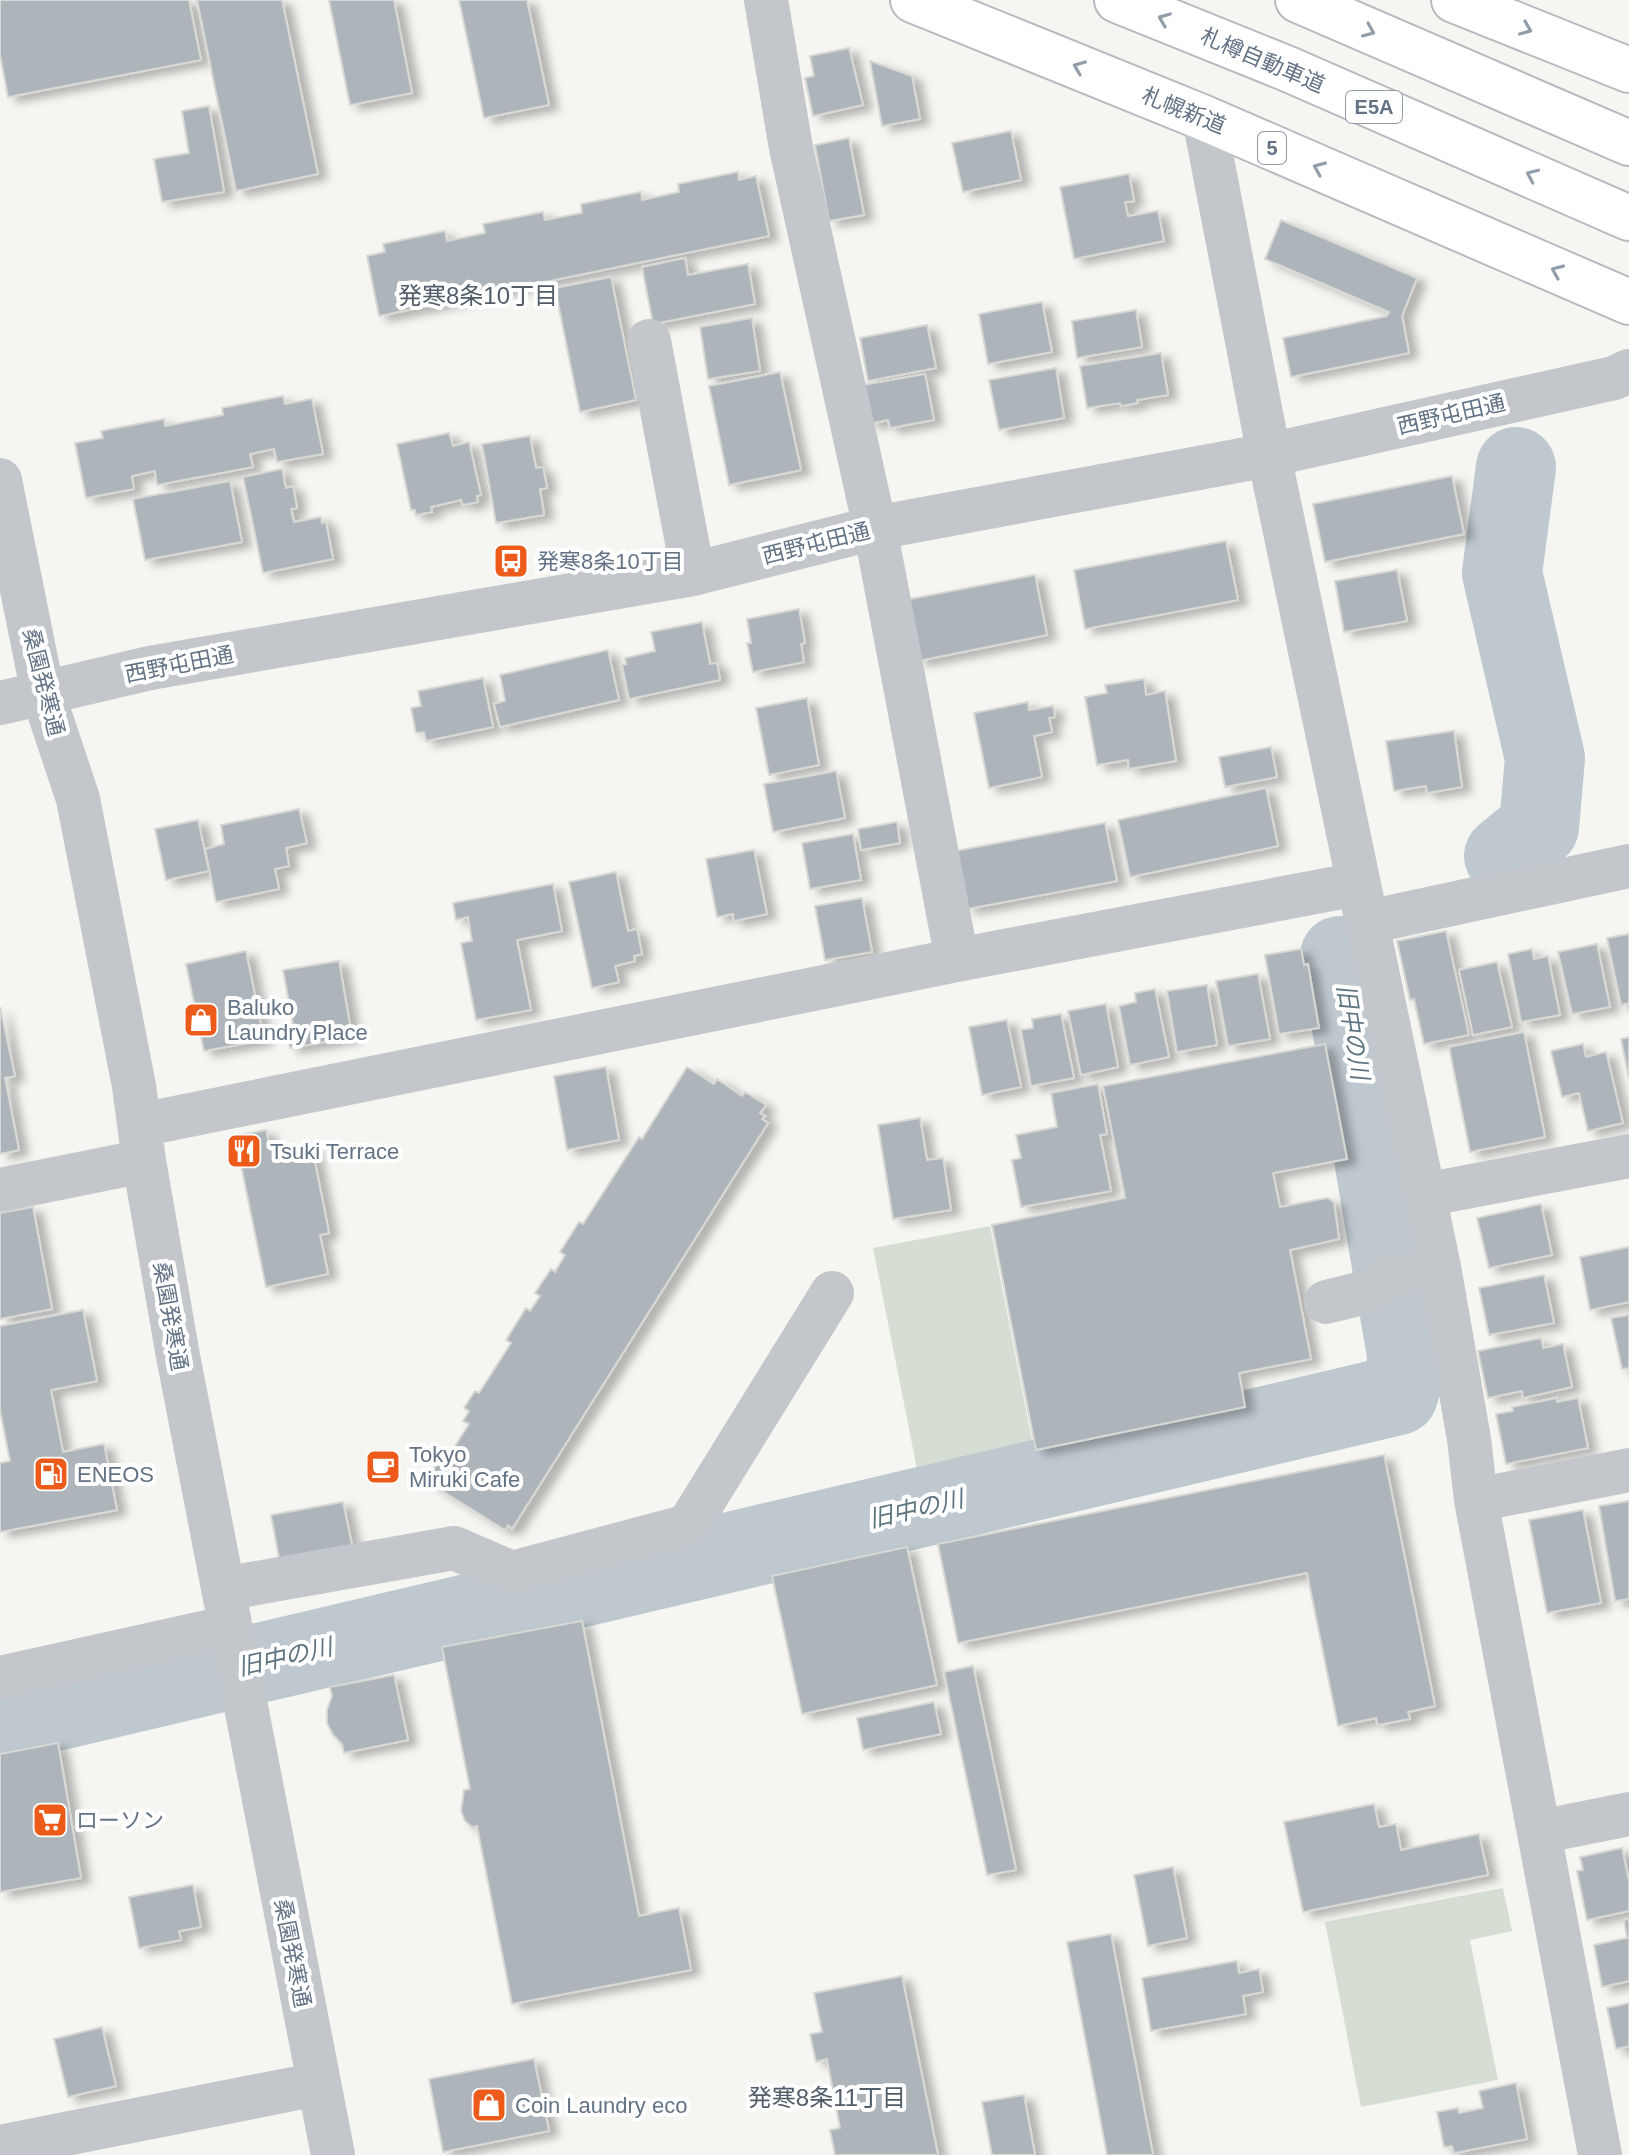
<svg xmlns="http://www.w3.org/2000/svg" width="1629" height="2155" viewBox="0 0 1629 2155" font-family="Arial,'Noto Sans JP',sans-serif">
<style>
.green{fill:#d6ddd3}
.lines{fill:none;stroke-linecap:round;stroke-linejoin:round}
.river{stroke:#bec8ce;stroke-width:80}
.building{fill:#adb4ba;stroke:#d7d7d4;stroke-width:2;filter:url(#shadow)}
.highway-casing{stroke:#b7babe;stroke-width:48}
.minor{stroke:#c3c6ca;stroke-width:44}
.highway{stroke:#fff;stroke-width:44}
.oneway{stroke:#929daa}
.labels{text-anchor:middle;stroke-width:8;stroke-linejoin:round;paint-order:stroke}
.shield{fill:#fff;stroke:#929daa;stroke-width:2}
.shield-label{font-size:20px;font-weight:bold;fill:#637385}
.street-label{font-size:22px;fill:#637385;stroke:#fff}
.poi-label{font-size:22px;fill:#637385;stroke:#fff;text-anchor:start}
.neighbourhood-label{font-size:24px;fill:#515d69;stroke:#fff}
.water-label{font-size:24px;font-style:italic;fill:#5f7582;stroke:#fff}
</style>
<defs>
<filter id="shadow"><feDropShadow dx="9" dy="5" stdDeviation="4" flood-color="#0004"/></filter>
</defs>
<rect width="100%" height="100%" fill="#f5f6f2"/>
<path class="green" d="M 990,1226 L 1036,1461 L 920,1484 L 873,1248 Z
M 1503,1888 L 1512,1931 L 1470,1940 L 1498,2080 L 1361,2107 L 1325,1922 Z"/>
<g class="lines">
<path class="river" d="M 1504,856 L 1539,827 L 1545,758 L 1502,573 L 1516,467
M 0,1724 L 1398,1395 L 1408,1361 L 1340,956"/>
</g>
<path class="building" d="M 0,0 L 189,0 L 201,60 L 8,97 L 0,55 Z
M 197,0 L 282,0 L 318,174 L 236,191 Z
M 329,0 L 394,0 L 412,93 L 350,105 Z
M 459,0 L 527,0 L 549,105 L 484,118 Z
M 849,48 L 863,105 L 813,116 L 805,78 L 814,76 L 810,56 Z
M 870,61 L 912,76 L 920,119 L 882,126 Z
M 209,106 L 224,192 L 162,202 L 154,159 L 189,153 L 182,111 Z
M 1011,131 L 1021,180 L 963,192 L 952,143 Z
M 849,138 L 864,215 L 829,221 L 815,145 Z
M 738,172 L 739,180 L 756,176 L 769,236 L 379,316 L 367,256 L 385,252 L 383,244 L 445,231 L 447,241 L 485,233 L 483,224 L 543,212 L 545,220 L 582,213 L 581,204 L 641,192 L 642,200 L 679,192 L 678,184 Z
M 1129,174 L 1134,201 L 1125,202 L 1128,216 L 1158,211 L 1164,241 L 1074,259 L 1060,187 Z
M 1281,220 L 1417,278 L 1402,316 L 1409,353 L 1291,377 L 1283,338 L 1387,316 L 1389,312 L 1265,259 Z
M 685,258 L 688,275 L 748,264 L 755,304 L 653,324 L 642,267 Z
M 611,277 L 636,400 L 580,412 L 555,288 Z
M 1042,302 L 1052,352 L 988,364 L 979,314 Z
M 1136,310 L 1142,347 L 1077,358 L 1072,321 Z
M 752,318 L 760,371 L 708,379 L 700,327 Z
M 927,325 L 936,368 L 868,381 L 860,338 Z
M 1161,353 L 1168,395 L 1137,400 L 1138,403 L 1121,406 L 1120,403 L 1087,408 L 1080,366 Z
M 1056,368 L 1064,418 L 999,430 L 989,380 Z
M 780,372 L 801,470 L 729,485 L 709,386 Z
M 925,374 L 934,420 L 890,428 L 888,420 L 869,424 L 863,385 Z
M 283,396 L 285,404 L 312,399 L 323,454 L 277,462 L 274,449 L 250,454 L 253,467 L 157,485 L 155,471 L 132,476 L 134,489 L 86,498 L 75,443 L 103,438 L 101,431 L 164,419 L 165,426 L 223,415 L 222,408 Z
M 449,433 L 453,446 L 469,442 L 481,495 L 477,496 L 478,502 L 463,505 L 461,500 L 431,507 L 432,512 L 416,515 L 415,510 L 411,510 L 397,444 Z
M 530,436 L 536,468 L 543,467 L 547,488 L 540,489 L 544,515 L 496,523 L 482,444 Z
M 282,469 L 286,488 L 293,486 L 297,508 L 291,509 L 294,522 L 321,517 L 322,523 L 326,522 L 333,559 L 263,573 L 243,477 Z
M 1452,476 L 1464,534 L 1325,562 L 1313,504 Z
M 230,481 L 242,542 L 145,560 L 133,499 Z
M 1226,541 L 1238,600 L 1085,629 L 1074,570 Z
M 1397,570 L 1407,621 L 1344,632 L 1335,581 Z
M 1035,575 L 1047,635 L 918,661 L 905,600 Z
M 799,609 L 805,643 L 801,644 L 804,662 L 753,672 L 747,643 L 751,643 L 747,619 Z
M 702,622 L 710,664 L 717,663 L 720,680 L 629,699 L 622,665 L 626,664 L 625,658 L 655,651 L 651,632 Z
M 608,650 L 619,700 L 500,727 L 494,704 L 505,701 L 500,675 Z
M 483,678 L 493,727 L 426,741 L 424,732 L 416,733 L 411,708 L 421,706 L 418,691 Z
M 1144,679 L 1146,695 L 1165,691 L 1176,761 L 1129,769 L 1128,760 L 1097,765 L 1085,697 L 1107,693 L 1105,685 Z
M 807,698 L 819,765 L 769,775 L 756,708 Z
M 1028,702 L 1029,710 L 1053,706 L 1055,717 L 1049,718 L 1052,732 L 1034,736 L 1042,777 L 989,788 L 974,713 Z
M 1454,731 L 1462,787 L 1427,793 L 1426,786 L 1394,791 L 1386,741 Z
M 1271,747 L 1277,777 L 1225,787 L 1219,757 Z
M 836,771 L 845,818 L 773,832 L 764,784 Z
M 1266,788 L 1278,846 L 1130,877 L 1118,820 Z
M 299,809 L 307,843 L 286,848 L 289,866 L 275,869 L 279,889 L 216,902 L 205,849 L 224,844 L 221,825 Z
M 198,820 L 209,871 L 166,880 L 155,829 Z
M 897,822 L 900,843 L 861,850 L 858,829 Z
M 1105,823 L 1117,881 L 967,909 L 955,851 Z
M 853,834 L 861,880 L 810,889 L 802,843 Z
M 754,850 L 767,914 L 734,921 L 733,914 L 717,917 L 706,859 Z
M 616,872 L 628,931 L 637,929 L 642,954 L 634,956 L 635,961 L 615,966 L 619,982 L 592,988 L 569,882 Z
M 553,884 L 562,931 L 517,940 L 531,1010 L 476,1020 L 461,943 L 472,941 L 468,917 L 456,920 L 453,903 Z
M 862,898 L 872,952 L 825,960 L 815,906 Z
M 1446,931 L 1469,1035 L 1424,1044 L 1414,999 L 1410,1000 L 1397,941 Z
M 1629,934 L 1629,1003 L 1621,1005 L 1607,938 Z
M 1597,944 L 1610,1007 L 1572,1014 L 1558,952 Z
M 1301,949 L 1304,965 L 1308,964 L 1319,1028 L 1279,1034 L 1265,955 Z
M 1532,949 L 1534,959 L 1548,956 L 1560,1015 L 1521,1022 L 1508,954 Z
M 246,951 L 264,1040 L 204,1051 L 186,964 Z
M 339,961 L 352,1037 L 290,1048 L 286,1025 L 293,1024 L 283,970 Z
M 1497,962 L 1512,1027 L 1473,1035 L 1459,970 Z
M 1258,974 L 1270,1039 L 1228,1046 L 1216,981 Z
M 1207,985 L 1217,1045 L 1177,1052 L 1167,991 Z
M 1155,989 L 1169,1057 L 1130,1065 L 1119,1006 L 1136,1002 L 1135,993 Z
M 1106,1004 L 1118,1067 L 1081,1075 L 1068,1011 Z
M 0,1007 L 15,1076 L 5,1078 L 19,1150 L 0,1154 Z
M 1061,1014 L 1074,1078 L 1031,1086 L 1021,1030 L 1033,1028 L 1032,1019 Z
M 1007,1020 L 1021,1087 L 982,1095 L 969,1027 Z
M 1524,1032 L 1545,1137 L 1470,1152 L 1449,1047 Z
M 1629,1037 L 1629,1079 L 1621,1039 Z
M 1325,1044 L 1347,1159 L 1273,1173 L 1280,1207 L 1327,1198 L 1334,1202 L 1339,1239 L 1290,1250 L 1311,1359 L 1239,1373 L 1245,1407 L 1036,1450 L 992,1225 L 1125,1198 L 1103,1086 Z
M 1583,1044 L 1586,1057 L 1606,1052 L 1623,1123 L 1588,1131 L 1579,1093 L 1562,1097 L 1551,1051 Z
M 606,1067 L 619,1140 L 567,1150 L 554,1076 Z
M 687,1067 L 714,1084 L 717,1079 L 742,1096 L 745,1092 L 766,1105 L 760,1113 L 765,1116 L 762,1119 L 768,1123 L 512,1529 L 508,1525 L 505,1530 L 431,1484 L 433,1482 L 428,1478 L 437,1464 L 442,1467 L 469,1424 L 463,1421 L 469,1411 L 464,1408 L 475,1391 L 479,1393 L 511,1343 L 506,1340 L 526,1308 L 530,1311 L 540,1296 L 535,1293 L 551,1269 L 555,1272 L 565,1255 L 560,1252 L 579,1222 L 583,1224 L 639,1137 L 642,1139 Z
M 1098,1084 L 1107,1134 L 1100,1135 L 1111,1191 L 1021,1207 L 1012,1160 L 1021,1158 L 1016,1135 L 1057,1127 L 1051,1093 Z
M 920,1118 L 927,1160 L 943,1158 L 951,1210 L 893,1219 L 878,1125 Z
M 266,1130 L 270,1150 L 311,1142 L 329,1233 L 320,1235 L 328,1274 L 266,1287 L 235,1136 Z
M 1541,1204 L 1552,1255 L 1489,1268 L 1477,1218 Z
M 33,1207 L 52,1309 L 0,1319 L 0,1213 Z
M 1629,1247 L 1629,1302 L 1590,1310 L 1580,1257 Z
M 1544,1275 L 1554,1323 L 1489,1335 L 1479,1288 Z
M 83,1310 L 97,1381 L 51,1390 L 63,1452 L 104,1444 L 117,1510 L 0,1532 L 0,1463 L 10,1461 L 0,1410 L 0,1326 Z
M 1629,1315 L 1629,1368 L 1622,1369 L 1611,1318 Z
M 1541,1338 L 1543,1348 L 1563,1344 L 1572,1387 L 1523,1398 L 1522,1391 L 1488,1398 L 1478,1351 Z
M 1557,1398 L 1557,1402 L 1578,1398 L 1588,1448 L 1506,1464 L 1496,1414 L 1513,1411 L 1512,1407 Z
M 1384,1455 L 1435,1706 L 1408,1712 L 1410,1719 L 1378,1725 L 1376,1718 L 1338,1726 L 1307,1573 L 958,1643 L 938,1544 Z
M 1629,1501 L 1629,1599 L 1615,1601 L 1599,1506 Z
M 343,1502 L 353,1550 L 280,1563 L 271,1515 Z
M 1583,1510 L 1601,1603 L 1547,1613 L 1529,1520 Z
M 907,1547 L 937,1685 L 802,1714 L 772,1576 Z
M 582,1621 L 639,1916 L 679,1908 L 691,1970 L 512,2004 L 477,1826 L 472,1827 L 465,1821 L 461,1811 L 464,1790 L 470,1789 L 442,1647 Z
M 973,1666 L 1016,1870 L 987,1875 L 944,1672 Z
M 394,1675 L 408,1740 L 344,1753 L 342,1744 L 333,1735 L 327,1723 L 327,1710 L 332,1696 L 330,1687 Z
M 934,1702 L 941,1734 L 863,1750 L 857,1718 Z
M 58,1743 L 81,1878 L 0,1892 L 0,1754 Z
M 1374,1804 L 1379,1827 L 1396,1824 L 1401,1850 L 1479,1834 L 1488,1875 L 1303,1912 L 1284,1822 Z
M 1622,1848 L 1629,1881 L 1629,1911 L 1587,1920 L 1577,1871 L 1583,1870 L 1580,1857 Z
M 1173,1867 L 1187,1938 L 1148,1946 L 1134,1875 Z
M 193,1885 L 201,1927 L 179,1931 L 181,1940 L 139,1948 L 129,1897 Z
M 1629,1919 L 1629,1981 L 1602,1987 L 1594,1945 L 1627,1938 L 1624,1920 Z
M 1111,1934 L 1153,2155 L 1107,2155 L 1067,1942 Z
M 1237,1961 L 1239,1973 L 1259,1969 L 1263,1992 L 1243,1996 L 1246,2014 L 1151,2031 L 1142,1978 Z
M 902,1976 L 938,2155 L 835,2155 L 830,2130 L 840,2128 L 827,2059 L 816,2062 L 810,2034 L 822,2032 L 814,1993 Z
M 1629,2003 L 1629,2046 L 1616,2049 L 1607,2008 Z
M 102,2027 L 116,2086 L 68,2097 L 54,2039 Z
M 534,2059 L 549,2131 L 443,2152 L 429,2079 Z
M 1516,2083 L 1527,2139 L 1454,2153 L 1452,2146 L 1444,2147 L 1437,2112 L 1458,2108 L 1459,2113 L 1483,2108 L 1479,2091 Z
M 1024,2095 L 1035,2155 L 992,2155 L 982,2102 Z"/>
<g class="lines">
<defs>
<path id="highway" d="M 913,0 L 1204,118 L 1629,302
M 1117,0 L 1288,69 L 1629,218
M 1298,0 L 1629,143
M 1454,0 L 1629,70"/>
</defs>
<use href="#highway" class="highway-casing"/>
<path class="minor" d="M 766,0 L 791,148 L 875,528 L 957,960
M 1204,118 L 1269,455 L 1439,1267 L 1469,1439 L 1476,1500 L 1600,2155
M 649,341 L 693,574
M 0,480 L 43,694 L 78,799 L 134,1086 L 144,1161 L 178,1356 L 333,2155
M 0,703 L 150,668 L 693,574 L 875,528 L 1269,455 L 1614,378 L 1629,371
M 1368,922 L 1629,866
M 140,1125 L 957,960 L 1358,884
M 0,1190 L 144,1161
M 1424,1195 L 1629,1156
M 1326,1302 L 1375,1290 L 1385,1277 L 1439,1267
M 1476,1500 L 1629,1470
M 223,1589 L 454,1548 L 512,1573 L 688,1526 L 832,1293
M 0,1678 L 230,1627
M 1539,1832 L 1629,1814
M 0,2147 L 318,2084"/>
<use href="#highway" class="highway"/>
</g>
<defs><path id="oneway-chevron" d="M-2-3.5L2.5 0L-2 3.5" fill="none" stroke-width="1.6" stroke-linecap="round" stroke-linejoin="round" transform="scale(2)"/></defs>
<g class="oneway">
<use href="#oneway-chevron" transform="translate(1164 19) rotate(-158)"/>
<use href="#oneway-chevron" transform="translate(1526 29) rotate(22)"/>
<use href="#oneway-chevron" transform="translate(1369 31) rotate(23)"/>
<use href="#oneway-chevron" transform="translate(1079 67) rotate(-158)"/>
<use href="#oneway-chevron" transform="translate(1319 168) rotate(-157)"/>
<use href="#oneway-chevron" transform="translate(1532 175) rotate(-156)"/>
<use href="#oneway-chevron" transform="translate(1557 271) rotate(-157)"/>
</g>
<defs>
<symbol id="bus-square" viewBox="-11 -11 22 22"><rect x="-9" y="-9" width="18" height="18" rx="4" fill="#ed5b1a" stroke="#fff"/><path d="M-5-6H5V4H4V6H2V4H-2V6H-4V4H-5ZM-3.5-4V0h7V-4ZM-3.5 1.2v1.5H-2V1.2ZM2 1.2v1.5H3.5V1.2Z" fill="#fff"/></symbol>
<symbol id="shop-square" viewBox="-11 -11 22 22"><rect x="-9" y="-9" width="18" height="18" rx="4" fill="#ed5b1a" stroke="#fff"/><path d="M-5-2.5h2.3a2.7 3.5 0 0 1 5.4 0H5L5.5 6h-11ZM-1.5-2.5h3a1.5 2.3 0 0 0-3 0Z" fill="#fff"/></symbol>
<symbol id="restaurant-square" viewBox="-11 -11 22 22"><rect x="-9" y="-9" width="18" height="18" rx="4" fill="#ed5b1a" stroke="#fff"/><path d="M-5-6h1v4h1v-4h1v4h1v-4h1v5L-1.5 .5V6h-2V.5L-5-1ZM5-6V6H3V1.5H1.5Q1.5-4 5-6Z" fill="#fff"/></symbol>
<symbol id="cafe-square" viewBox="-11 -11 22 22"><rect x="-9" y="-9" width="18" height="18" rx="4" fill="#ed5b1a" stroke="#fff"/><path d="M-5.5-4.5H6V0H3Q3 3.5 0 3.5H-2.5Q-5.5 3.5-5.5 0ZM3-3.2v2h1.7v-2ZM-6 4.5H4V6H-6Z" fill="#fff"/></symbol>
<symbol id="fuel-square" viewBox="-11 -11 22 22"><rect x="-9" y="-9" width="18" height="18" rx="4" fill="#ed5b1a" stroke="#fff"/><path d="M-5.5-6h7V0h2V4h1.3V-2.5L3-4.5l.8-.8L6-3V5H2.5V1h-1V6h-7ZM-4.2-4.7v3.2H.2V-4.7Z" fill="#fff"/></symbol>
<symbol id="supermarket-square" viewBox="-11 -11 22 22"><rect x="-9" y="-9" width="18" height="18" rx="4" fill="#ed5b1a" stroke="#fff"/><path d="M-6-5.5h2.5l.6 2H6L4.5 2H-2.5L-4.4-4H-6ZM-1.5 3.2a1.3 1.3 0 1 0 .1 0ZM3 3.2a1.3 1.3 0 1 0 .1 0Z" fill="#fff"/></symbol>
</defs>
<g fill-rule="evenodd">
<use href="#bus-square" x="491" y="541" width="40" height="40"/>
<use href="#shop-square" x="181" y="1000" width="40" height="40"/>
<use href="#restaurant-square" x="224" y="1131" width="40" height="40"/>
<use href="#cafe-square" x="363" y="1447" width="40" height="40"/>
<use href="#fuel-square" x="31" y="1454" width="40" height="40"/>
<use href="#supermarket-square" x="30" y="1800" width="40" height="40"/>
<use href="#shop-square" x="469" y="2085" width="40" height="40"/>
</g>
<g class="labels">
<g class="shield">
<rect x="1346" y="91" width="56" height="32" rx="6"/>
<rect x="1258" y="132" width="28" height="32" rx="6"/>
</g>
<g class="shield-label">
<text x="1374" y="114">E5A</text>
<text x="1272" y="155">5</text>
</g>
<g class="street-label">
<text transform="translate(1263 60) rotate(23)" y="8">札樽自動車道</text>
<text transform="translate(1184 110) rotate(22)" y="8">札幌新道</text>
<text transform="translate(1451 414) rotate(-13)" y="8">西野屯田通</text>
<text transform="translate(816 543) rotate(-14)" y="8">西野屯田通</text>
<text transform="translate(179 664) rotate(-11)" y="8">西野屯田通</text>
<text transform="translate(44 682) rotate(76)" y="8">桑園発寒通</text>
<text transform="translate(171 1316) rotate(80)" y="8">桑園発寒通</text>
<text transform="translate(293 1953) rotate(79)" y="8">桑園発寒通</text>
</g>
<g class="poi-label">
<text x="537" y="569">発寒8条10丁目</text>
<text x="227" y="1015">Baluko<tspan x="227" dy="25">Laundry Place</tspan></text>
<text x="270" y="1159">Tsuki Terrace</text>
<text x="409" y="1462">Tokyo<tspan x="409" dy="25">Miruki Cafe</tspan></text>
<text x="77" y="1482">ENEOS</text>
<text x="76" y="1828">ローソン</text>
<text x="515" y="2113">Coin Laundry eco</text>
</g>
<g class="neighbourhood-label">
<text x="478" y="304">発寒8条10丁目</text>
<text x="827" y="2106">発寒8条11丁目</text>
</g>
<g class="water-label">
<text transform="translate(1353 1032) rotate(81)" y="8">旧中の川</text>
<text transform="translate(916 1509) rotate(-13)" y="8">旧中の川</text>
<text transform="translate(285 1657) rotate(-13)" y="8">旧中の川</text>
</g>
</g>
</svg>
